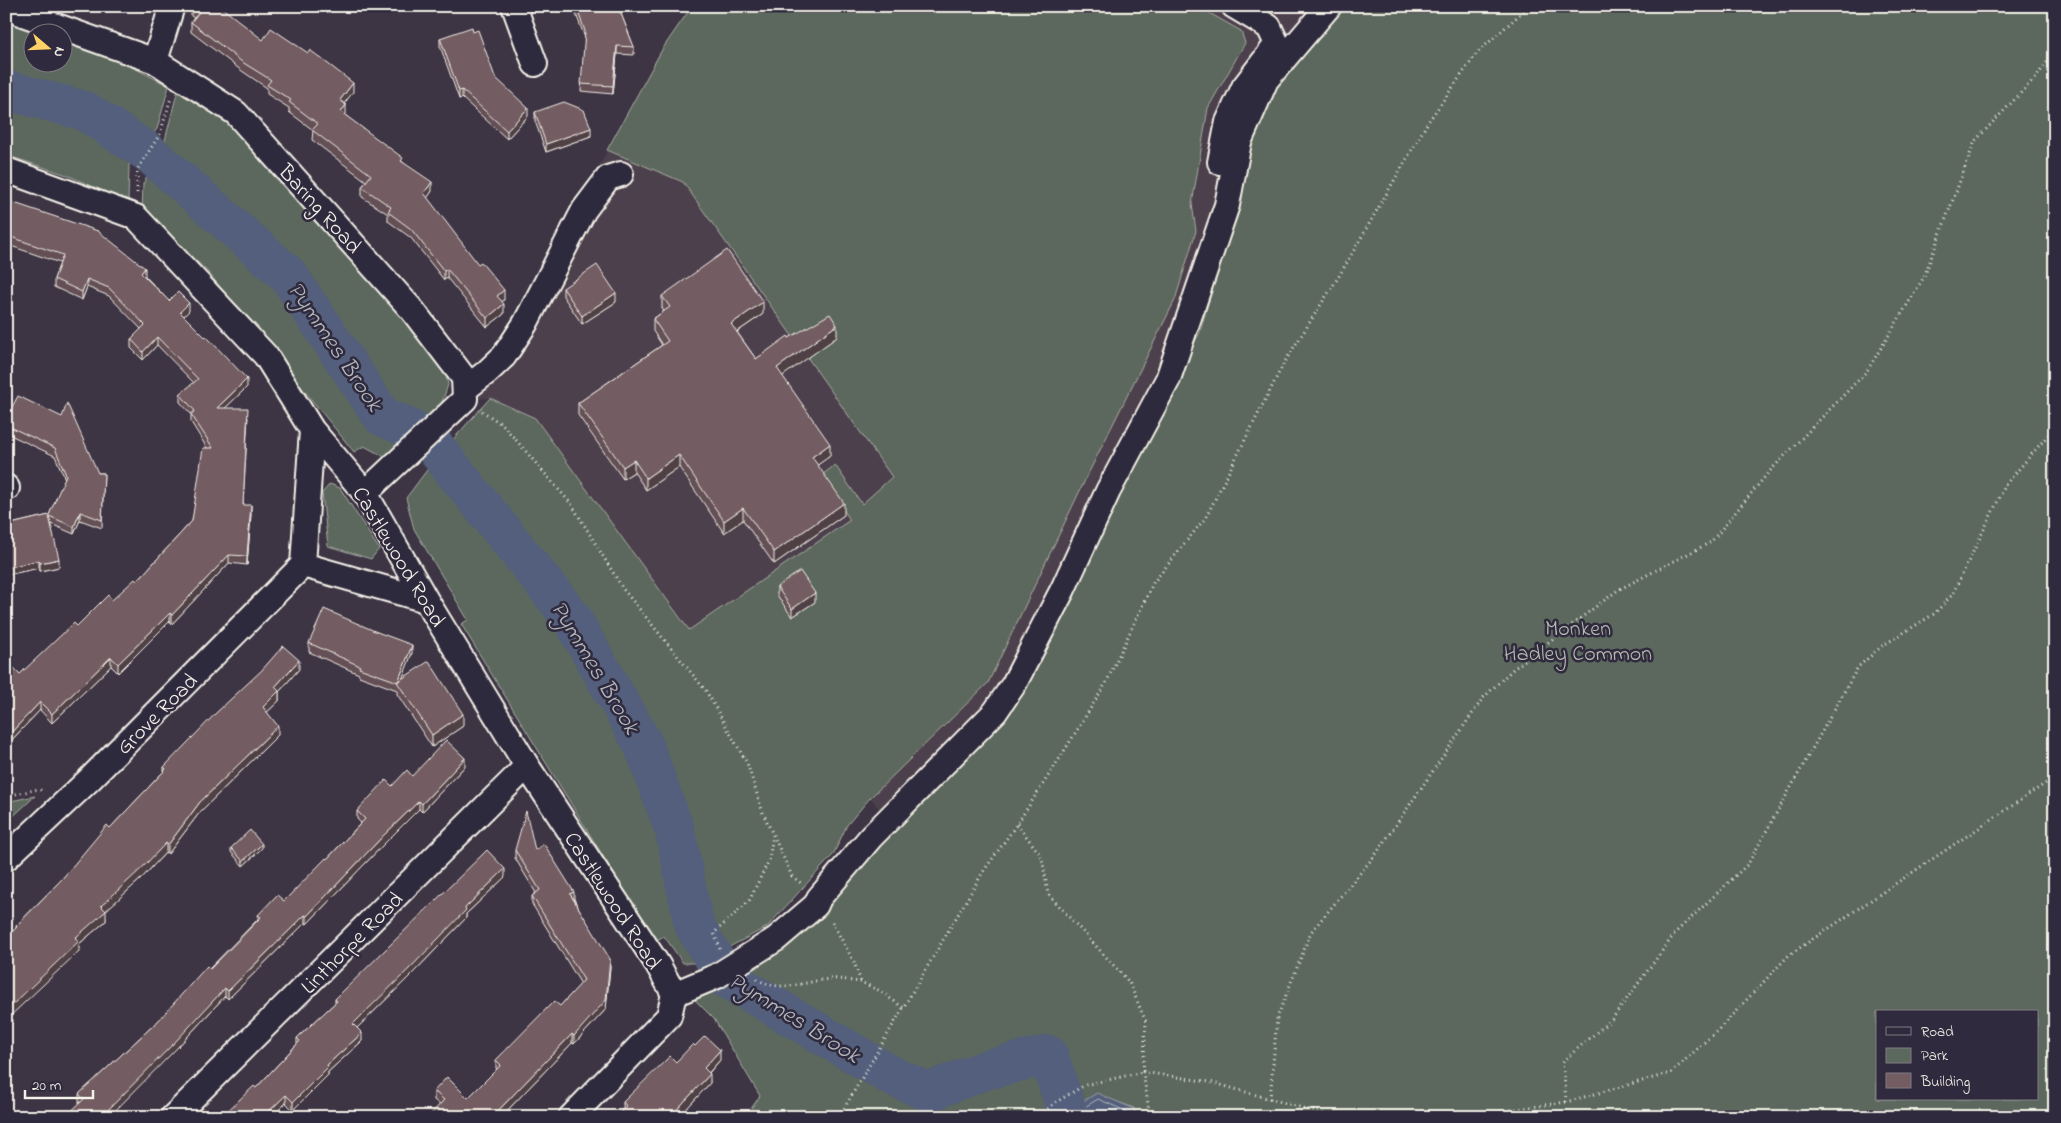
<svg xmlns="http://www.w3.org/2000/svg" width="2061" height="1123" viewBox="0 0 2061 1123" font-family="'Indie Flower',sans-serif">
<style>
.built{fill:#4d404d}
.green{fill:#5b685d;stroke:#a8aca2;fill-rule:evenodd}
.water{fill:#525f7b;stroke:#9399a7}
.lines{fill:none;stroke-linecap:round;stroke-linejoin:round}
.shore{stroke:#b3b7bc;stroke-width:1}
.river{stroke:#525f7b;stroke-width:40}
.minor-casing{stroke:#f4f1e8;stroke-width:28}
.path{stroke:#f4f1e8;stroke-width:3;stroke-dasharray:1 4;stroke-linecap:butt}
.minor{stroke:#2f2a3d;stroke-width:24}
.wall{fill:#634f54;stroke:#f4f1e8}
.shaded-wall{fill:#504045;stroke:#f4f1e8}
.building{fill:#735c62;stroke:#f4f1e8}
.labels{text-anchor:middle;stroke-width:5;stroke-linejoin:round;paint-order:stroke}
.street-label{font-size:22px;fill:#f4f1e8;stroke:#2f2a3d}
.park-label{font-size:22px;fill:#b7bab0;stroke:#2f2a3d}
.water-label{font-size:24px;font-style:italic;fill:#b3b7bc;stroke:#2f2a3d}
</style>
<rect width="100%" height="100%" fill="#3d3444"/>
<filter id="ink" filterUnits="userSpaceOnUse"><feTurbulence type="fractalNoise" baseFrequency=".02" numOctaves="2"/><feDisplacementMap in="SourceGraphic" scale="10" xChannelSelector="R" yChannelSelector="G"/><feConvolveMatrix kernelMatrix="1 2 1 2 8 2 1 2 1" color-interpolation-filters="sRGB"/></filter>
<g filter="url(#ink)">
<path class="built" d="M 692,6 L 1342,6 L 1323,34 L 1281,77 L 1243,170 L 1201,329 L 1015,702 L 884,815 L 798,705 L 758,711 L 689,630 L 535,418 L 490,398 L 465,399 L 607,152 L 658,54 Z"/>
<path class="green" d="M 692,6 L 1197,6 L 1241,31 L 1245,43 L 1208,108 L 1192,204 L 1196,231 L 1175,300 L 1086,478 L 988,683 L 870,798 L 847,825 L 833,855 L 767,927 L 699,963 L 683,963 L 664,936 L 655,941 L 461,624 L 468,620 L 414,529 L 406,498 L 433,462 L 490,398 L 535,418 L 689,630 L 850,520 L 822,475 L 835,465 L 862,504 L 892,477 L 683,182 L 607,150 L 663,48 Z
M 1342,6 L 2055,6 L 2055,1117 L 1136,1117 L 1134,1108 L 1096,1094 L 1056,1117 L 745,1117 L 760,1096 L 714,1019 L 685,990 L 714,977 L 893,827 L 1017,704 L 1176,378 L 1200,332 L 1246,170 L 1252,134 L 1260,108 L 1284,75 L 1322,36 ZM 1877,1012 L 2037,1012 L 2037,1099 L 1877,1099 Z
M 6,22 L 42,32 L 32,32 L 32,62 L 62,62 L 63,39 L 113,57 L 169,86 L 157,129 L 129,165 L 128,202 L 67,175 L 6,155 Z
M 187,90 L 240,130 L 444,364 L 448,385 L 441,405 L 396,449 L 383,456 L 364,446 L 354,452 L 207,271 L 142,211 L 143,184 L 163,148 L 177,93 Z
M 330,484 L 340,488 L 379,549 L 371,559 L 328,546 L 322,493 Z
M 35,796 L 6,823 L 6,802 Z"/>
<path class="water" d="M 1097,1093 L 1134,1109 L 1135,1117 L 1058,1117 Z"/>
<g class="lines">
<path class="shore" d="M 1068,1117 L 1098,1099 L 1128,1112 L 1130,1117"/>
<path class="river" d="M 6,90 L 85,111 L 149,153 L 288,275 L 382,416 L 426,436 L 571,617 L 643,744 L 675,831 L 694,925 L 726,978 L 892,1076 L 929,1092 L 985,1070 L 1048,1055 L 1067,1111"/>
<defs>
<path id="minor" d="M 514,6 L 535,64
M 6,8 L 155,61 L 236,113 L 413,311 L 464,378 L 465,399 L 365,493
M 155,61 L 172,6
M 1220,162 L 1228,122 L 1244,87 L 1277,44 L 1269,27 L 1234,6
M 6,170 L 136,217 L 266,356 L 312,430 L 365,493 L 426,600 L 527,766 L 658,965 L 674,994 L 669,1016 L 571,1117
M 465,389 L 487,372 L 504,356 L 525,324 L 584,210 L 608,178 L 621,174
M 6,487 L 7,488
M 303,565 L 426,600
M 6,858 L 90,779 L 303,565 L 312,430
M 674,994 L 717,976 L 776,939 L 816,905 L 819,898 L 871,837 L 995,712 L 1014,684 L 1063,589 L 1108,491 L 1168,379 L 1227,205 L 1239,142 L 1266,80 L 1329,6
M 173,1117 L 527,766"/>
</defs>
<use href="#minor" class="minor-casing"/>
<path class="path" d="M 137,193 L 137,170 L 160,134 L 171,98
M 482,411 L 503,425 L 572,505 L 623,589 L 706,691 L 747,763 L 763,813 L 792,876 L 802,884
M 6,796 L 39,789 L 43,792
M 1017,824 L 1042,857 L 1048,894 L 1129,982 L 1146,1022 L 1143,1072 L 1085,1085 L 1056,1102 L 1038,1117
M 832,922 L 854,962 L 861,982 L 878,990 L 904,1008
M 720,949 L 714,933 L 749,901 L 769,860 L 773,835
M 757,979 C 781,994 805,981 830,979 C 839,978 851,981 861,982
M 1270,1099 L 1277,1018 L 1311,932 L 1376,854 L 1483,698 L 1513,669 L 1618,590 L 1711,542 L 1768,473 L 1867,371 L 1924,277 L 1975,141 L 2037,76 L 2055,51
M 1566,1102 L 1563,1061 L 1612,1019 L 1676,932 L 1748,864 L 1858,667 L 1882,646 L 1934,614 L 1952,595 L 2006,484 L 2055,427
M 839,1117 L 983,872 L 1017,824 L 1058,761 L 1106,683 L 1153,583 L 1206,517 L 1284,363 L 1339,276 L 1428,122 L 1477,53 L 1529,6
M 1150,1117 L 1143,1072 L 1210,1082 L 1335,1117
M 1461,1117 L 1566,1102 L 1671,1073 L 1719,1029 L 1789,955 L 2055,777"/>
<use href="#minor" class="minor"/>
</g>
<path class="wall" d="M 132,6 L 149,6 L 147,12 Z
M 191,6 L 263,40 L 353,92 L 344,103 L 346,114 L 345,115 L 403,162 L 432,191 L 427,198 L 504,300 L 501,302 L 504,314 L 487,327 L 447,278 L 444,280 L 411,238 L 388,221 L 388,214 L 362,197 L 362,187 L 366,181 L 312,140 L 313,130 L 289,112 L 289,108 L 267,94 L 267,88 L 242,71 L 191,32 L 191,22 L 194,18 L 191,16 Z
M 573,6 L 618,6 L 634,47 L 634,55 L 617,54 L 613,94 L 581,91 L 585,38 Z
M 473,32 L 495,77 L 528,116 L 507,139 L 462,98 L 459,99 L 440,46 L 440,38 Z
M 535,112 L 591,136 L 546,152 L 535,121 Z
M 9,201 L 145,276 L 169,301 L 189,311 L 184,316 L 247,387 L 225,408 L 248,417 L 243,505 L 251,514 L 247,565 L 229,563 L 172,624 L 170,621 L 118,673 L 111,666 L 52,723 L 40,710 L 6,746 L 6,666 L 20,674 L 77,626 L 112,600 L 137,581 L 192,521 L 207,448 L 191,422 L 191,414 L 180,402 L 180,394 L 194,383 L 157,345 L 143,360 L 131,348 L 131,339 L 141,329 L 109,296 L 87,287 L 82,300 L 54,287 L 54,279 L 60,263 L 8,245 L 6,250 Z
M 563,288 L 616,302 L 582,324 L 563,296 Z
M 662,296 L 763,314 L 737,332 L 756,359 L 789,338 L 837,337 L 782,376 L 830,456 L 817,465 L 844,515 L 774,564 L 743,520 L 724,533 L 679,467 L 646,490 L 634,472 L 623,479 L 578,415 L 578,403 L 662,345 L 653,331 L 653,319 L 664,311 L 662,308 Z
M 6,418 L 98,473 L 104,473 L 102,528 L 80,520 L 74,534 L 51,524 L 59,567 L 40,571 L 39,568 L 6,575 L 6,522 L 11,524 L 49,515 L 65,479 L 55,456 L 6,433 Z
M 777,587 L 815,602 L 792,617 L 777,595 Z
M 377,632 L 412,653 L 402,678 L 463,726 L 432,747 L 397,694 L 397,690 L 359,676 L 359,674 L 309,652 L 309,643 Z
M 299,669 L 279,692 L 279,701 L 267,712 L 278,735 L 200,812 L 168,854 L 166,852 L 142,878 L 105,911 L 106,921 L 79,944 L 79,951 L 16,929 L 16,926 L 61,880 L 164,771 L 164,767 Z
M 465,766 L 422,812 L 419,809 L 383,845 L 307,924 L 305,923 L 228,999 L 225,996 L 177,1048 L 79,1103 L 79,1094 L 158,1021 L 258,919 L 258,915 L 284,901 L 327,859 L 361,823 L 357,819 L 357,811 L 392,786 L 412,776 Z
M 231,848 L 262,848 L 243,866 L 231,852 Z
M 515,850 L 535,850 L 574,899 L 610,967 L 606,1009 L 574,1044 L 572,1043 L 501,1117 L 440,1105 L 434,1100 L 434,1091 L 468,1098 L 497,1070 L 496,1068 L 496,1060 L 560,1006 L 581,984 L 532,904 L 532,896 L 536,893 L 515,858 Z
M 505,877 L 466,914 L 466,918 L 412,974 L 357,1028 L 362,1041 L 328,1072 L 328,1075 L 293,1110 L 286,1103 L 271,1117 L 221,1117 L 256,1088 L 297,1044 L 297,1038 L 335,1003 L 335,999 Z
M 695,1046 L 720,1060 L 709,1073 L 710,1083 L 679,1117 L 616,1117 L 623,1109 L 623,1102 L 676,1062 Z"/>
<path class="shaded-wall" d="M 617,46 L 617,54 L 613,94 L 613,86 Z
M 353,83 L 353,92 L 340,109 L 340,100 Z
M 462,90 L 462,98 L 459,99 L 459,91 Z
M 346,105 L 346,114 L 341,121 L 341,112 Z
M 528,108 L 528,116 L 507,139 L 507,131 Z
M 591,128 L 591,136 L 546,152 L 546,144 Z
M 432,182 L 432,191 L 424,203 L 424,193 Z
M 8,236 L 8,245 L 6,250 L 6,242 Z
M 145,268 L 145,276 L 141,281 L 141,273 Z
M 447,269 L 447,278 L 444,280 L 444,271 Z
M 87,279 L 87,287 L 82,300 L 82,292 Z
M 504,290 L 504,300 L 497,305 L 497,296 Z
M 616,293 L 616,302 L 582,324 L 582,316 Z
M 763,302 L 763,314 L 731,336 L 731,324 Z
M 189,303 L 189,311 L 180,320 L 180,312 Z
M 504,304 L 504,314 L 487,327 L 487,318 Z
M 837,325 L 837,337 L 777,380 L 777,368 Z
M 157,337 L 157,345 L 143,360 L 143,352 Z
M 247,379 L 247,387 L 217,416 L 217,408 Z
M 830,444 L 830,456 L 812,469 L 812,457 Z
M 679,455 L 679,467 L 646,490 L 646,478 Z
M 634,460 L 634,472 L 623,479 L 623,467 Z
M 844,503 L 844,515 L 774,564 L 774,552 Z
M 251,505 L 251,514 L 247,565 L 247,556 Z
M 743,508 L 743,520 L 724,533 L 724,521 Z
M 80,512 L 80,520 L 74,534 L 74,527 Z
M 229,555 L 229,563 L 172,624 L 172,615 Z
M 59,559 L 59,567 L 40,571 L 40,563 Z
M 39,560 L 39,568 L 6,575 L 6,568 Z
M 815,593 L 815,602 L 792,617 L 792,609 Z
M 170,613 L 170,621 L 118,673 L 118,664 Z
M 412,645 L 412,653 L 400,685 L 398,682 Z
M 111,657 L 111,666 L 52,723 L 52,714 Z
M 299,660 L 299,669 L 279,692 L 279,701 L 263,716 L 263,707 L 275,687 Z
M 40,702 L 40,710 L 6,746 L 6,738 Z
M 463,714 L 463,726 L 432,747 L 432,735 Z
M 278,726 L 278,735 L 200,812 L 168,854 L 168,845 L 200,802 Z
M 465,758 L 465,766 L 422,812 L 422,804 Z
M 419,801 L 419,809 L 383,845 L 307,924 L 307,916 L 383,836 Z
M 166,843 L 166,852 L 142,878 L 102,914 L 106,911 L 106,921 L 79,944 L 79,951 L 6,1020 L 6,1011 L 75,938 L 101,906 Z
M 262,844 L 262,848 L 243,866 L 243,861 Z
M 505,869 L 505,877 L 466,914 L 466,918 L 412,974 L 353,1032 L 353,1024 L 465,908 Z
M 574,892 L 574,900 L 570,894 Z
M 305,915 L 305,923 L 228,999 L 228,991 Z
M 610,959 L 610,967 L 606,1009 L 574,1044 L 574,1036 Z
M 225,988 L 225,996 L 177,1048 L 109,1117 L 101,1117 Z
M 362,1033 L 362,1041 L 328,1072 L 328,1075 L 293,1110 L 293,1102 L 327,1065 Z
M 572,1034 L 572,1043 L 501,1117 L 492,1117 Z
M 720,1050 L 720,1060 L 704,1078 L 704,1068 Z
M 710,1074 L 710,1083 L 679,1117 L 670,1117 Z
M 286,1095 L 286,1103 L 271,1117 L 263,1117 Z"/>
<path class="building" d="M 191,6 L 220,6 L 263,40 L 271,28 L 308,53 L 310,50 L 353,83 L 340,100 L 346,105 L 341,112 L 403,158 L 401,161 L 432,182 L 424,193 L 478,264 L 481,262 L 504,290 L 497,296 L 504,304 L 487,318 L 447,269 L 444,271 L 411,229 L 388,212 L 391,207 L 362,187 L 371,175 L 312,130 L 318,124 L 289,102 L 291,100 L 267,85 L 271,80 L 242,62 L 191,22 L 199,12 Z
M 576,6 L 618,6 L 634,47 L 617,46 L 613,86 L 581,84 L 585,31 Z
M 472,27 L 473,32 L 478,30 L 495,77 L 528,108 L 507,131 L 462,90 L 459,91 L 440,38 Z
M 564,102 L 584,110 L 591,128 L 546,144 L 535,112 Z
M 6,196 L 9,197 L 8,201 L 98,231 L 145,268 L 141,273 L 169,301 L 178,292 L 189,303 L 180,312 L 205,337 L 206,336 L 247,379 L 217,408 L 248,408 L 243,505 L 251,505 L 247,556 L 229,555 L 172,615 L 170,613 L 118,664 L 111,657 L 52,714 L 40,702 L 6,738 L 6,666 L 9,663 L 20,674 L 74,623 L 77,626 L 108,595 L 112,600 L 135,579 L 137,581 L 192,521 L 203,448 L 213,448 L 191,414 L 195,411 L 180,394 L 198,379 L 157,337 L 143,352 L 131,339 L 145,325 L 109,288 L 87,279 L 82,292 L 54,279 L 63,255 L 8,236 L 6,242 Z
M 727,250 L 763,302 L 731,324 L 756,359 L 788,336 L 789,338 L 830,314 L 837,325 L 777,368 L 830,444 L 812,457 L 844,503 L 774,552 L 743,508 L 724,521 L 679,455 L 646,478 L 634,460 L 623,467 L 578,403 L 668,341 L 653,319 L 670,307 L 662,296 Z
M 597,265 L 616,293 L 582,316 L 563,288 Z
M 18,396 L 62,417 L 67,403 L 98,473 L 104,473 L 102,520 L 80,512 L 74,527 L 49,516 L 59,559 L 40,563 L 39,560 L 6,568 L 6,522 L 11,524 L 49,515 L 66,475 L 55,448 L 6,425 L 6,418 Z
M 800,571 L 815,593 L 792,609 L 777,587 Z
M 324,609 L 377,632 L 412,645 L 398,682 L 359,668 L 360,666 L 309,643 Z
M 283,646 L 299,660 L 275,687 L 279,691 L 263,707 L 278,726 L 200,802 L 168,845 L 166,843 L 142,868 L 101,906 L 106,911 L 75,938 L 79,941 L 6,1011 L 6,938 L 17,927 L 16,926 L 61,880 L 107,825 L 110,828 L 166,769 L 164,767 L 217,712 L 262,670 Z
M 429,661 L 463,714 L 432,735 L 397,682 Z
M 446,740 L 465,758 L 422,804 L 419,801 L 383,836 L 307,916 L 305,915 L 228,991 L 225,988 L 177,1040 L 101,1117 L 65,1117 L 84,1099 L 79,1094 L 158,1021 L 207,966 L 210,969 L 261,917 L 258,915 L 277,895 L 284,901 L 326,858 L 327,859 L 365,819 L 357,811 L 386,780 L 392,786 L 407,770 L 412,776 Z
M 526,811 L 535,850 L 544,844 L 574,892 L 570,894 L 610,959 L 606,1000 L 574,1036 L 572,1034 L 492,1117 L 428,1117 L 444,1100 L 434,1091 L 447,1077 L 468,1098 L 501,1065 L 496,1060 L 554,1001 L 560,1006 L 584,980 L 532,896 L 540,890 L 515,850 Z
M 250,830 L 262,844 L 243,861 L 231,848 Z
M 487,850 L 505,869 L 465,908 L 466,910 L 412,966 L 353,1024 L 362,1033 L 327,1065 L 328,1067 L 293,1102 L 286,1095 L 263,1117 L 221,1117 L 254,1086 L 256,1088 L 300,1041 L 297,1038 L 337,1001 L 335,999 Z
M 705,1036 L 720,1050 L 704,1068 L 710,1074 L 670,1117 L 616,1117 L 626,1106 L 623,1102 L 670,1056 L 676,1062 L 693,1044 L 695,1046 Z
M 44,1113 L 48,1117 L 40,1117 Z"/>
</g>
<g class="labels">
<g class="street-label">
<text transform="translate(321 208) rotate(48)" y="8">Baring Road</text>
<text transform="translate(400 556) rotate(59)" y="8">Castlewood Road</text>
<text transform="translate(156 713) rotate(-45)" y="8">Grove Road</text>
<text transform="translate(614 900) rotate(57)" y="8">Castlewood Road</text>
<text transform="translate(351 942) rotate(-45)" y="8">Linthorpe Road</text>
</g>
<g class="park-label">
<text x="1578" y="635">Monken<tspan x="1578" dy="25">Hadley Common</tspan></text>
</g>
<g class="water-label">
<text transform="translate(336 346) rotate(56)" y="8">Pymmes Brook</text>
<text transform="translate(596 667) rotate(59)" y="8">Pymmes Brook</text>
<text transform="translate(795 1017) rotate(32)" y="8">Pymmes Brook</text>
</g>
</g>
<rect width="2061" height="1123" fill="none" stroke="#2f2a3d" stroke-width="25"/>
<rect x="12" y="12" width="2036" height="1098" fill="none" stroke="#f4f1e8" stroke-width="2" filter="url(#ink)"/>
<rect x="1876" y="1010" width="162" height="90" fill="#2f2a3d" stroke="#7e7a81"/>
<rect x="1886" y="1027" width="25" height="8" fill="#2f2a3d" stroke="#7e7a81"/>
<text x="1921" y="1036" font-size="15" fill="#f4f1e8">Road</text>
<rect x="1886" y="1048" width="25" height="15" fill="#5b685d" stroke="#7e7a81"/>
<text x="1921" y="1060" font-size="15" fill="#f4f1e8">Park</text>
<rect x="1886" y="1073" width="25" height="15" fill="#735c62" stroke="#7e7a81"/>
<text x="1921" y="1086" font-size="15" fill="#f4f1e8">Building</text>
<g transform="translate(48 48) rotate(109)"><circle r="24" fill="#2f2a3d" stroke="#7e7a81"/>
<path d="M0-4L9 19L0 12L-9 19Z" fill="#ffd166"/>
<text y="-8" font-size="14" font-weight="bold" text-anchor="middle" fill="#f4f1e8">N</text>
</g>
<path d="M25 1090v8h68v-8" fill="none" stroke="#f4f1e8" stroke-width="2.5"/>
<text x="32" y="1090" font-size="15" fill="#f4f1e8" stroke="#2f2a3d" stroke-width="4" paint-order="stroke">20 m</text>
</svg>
